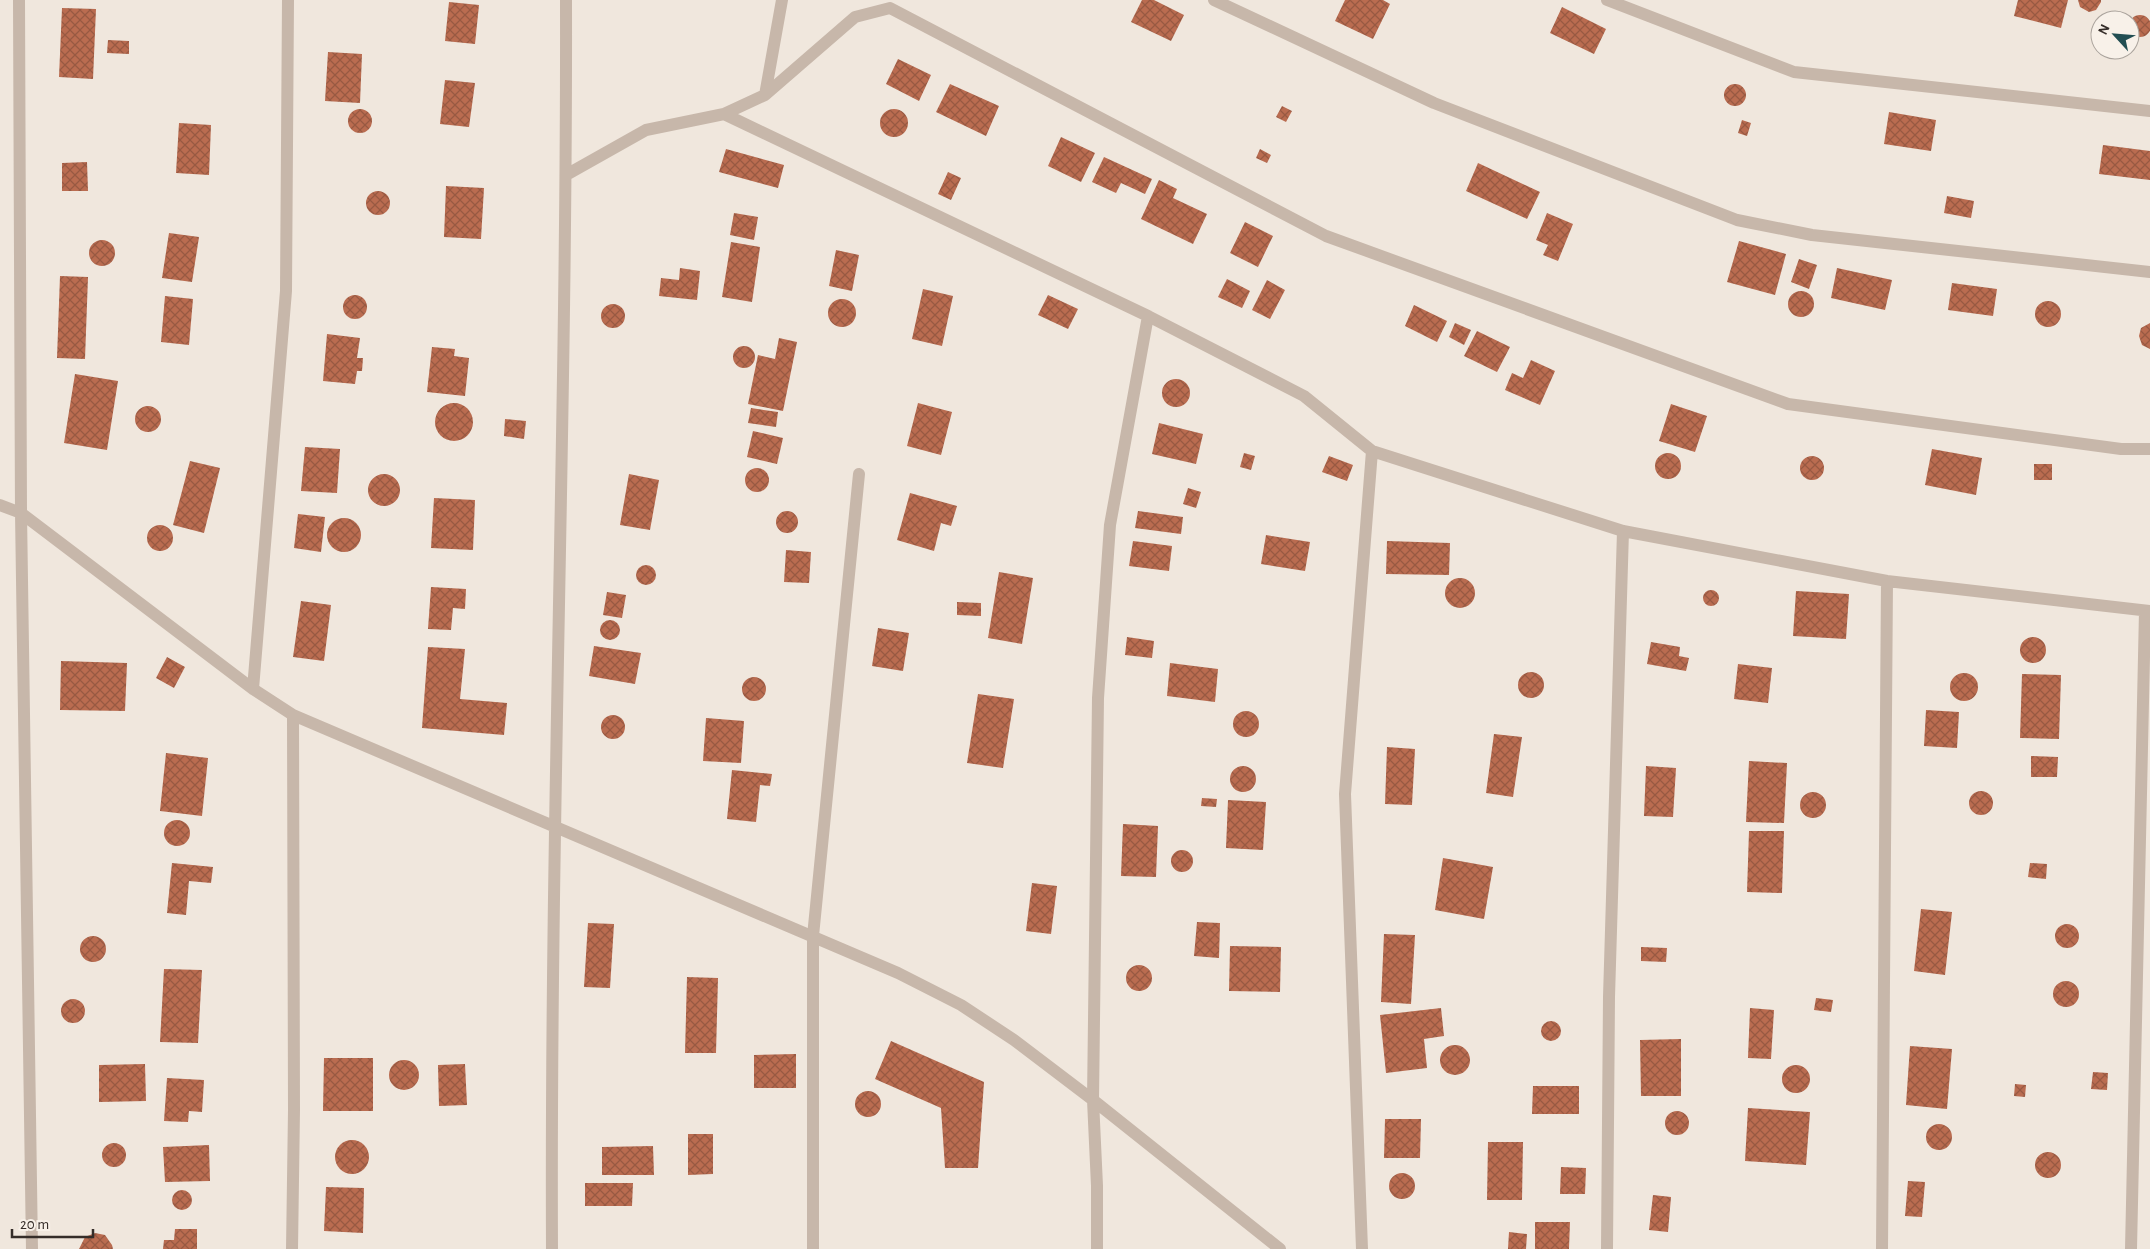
<svg xmlns="http://www.w3.org/2000/svg" width="2150" height="1249" viewBox="0 0 2150 1249" font-family="'Alegreya Sans',sans-serif">
<style>
.building{fill:url(#building-cross-hatch)}
.lines{fill:none;stroke-linecap:round;stroke-linejoin:round}
.minor{stroke:#c7b7aa;stroke-width:12}
</style>
<defs>
<pattern id="building-cross-hatch" width="8" height="8" patternUnits="userSpaceOnUse" patternTransform="scale(1.25)"><rect width="8" height="8" fill="#ba6c50"/><path d="M0 0l8 8M0 8l8-8" fill="none" stroke="#985942"/></pattern>
</defs>
<rect width="100%" height="100%" fill="#f0e7dd"/>
<path class="building" d="M 1142,0 L 1154,0 L 1184,15 L 1171,41 L 1131,22 Z
M 1345,0 L 1383,0 L 1390,4 L 1373,39 L 1335,21 Z
M 2018,0 L 2068,0 L 2061,28 L 2014,16 Z
M 2078,0 L 2101,0 L 2101,2 L 2096,10 L 2089,12 L 2080,7 Z
M 449,2 L 479,5 L 475,44 L 445,41 Z
M 1562,7 L 1606,29 L 1594,54 L 1550,33 Z
M 62,8 L 96,9 L 93,79 L 59,77 Z
M2129 26a11 11 0 1 1 22 0a11 11 0 1 1-22 0Z
M 108,40 L 129,41 L 129,54 L 107,53 Z
M 328,52 L 362,54 L 360,103 L 325,101 Z
M 898,59 L 931,75 L 919,101 L 886,84 Z
M 445,80 L 475,83 L 469,127 L 440,124 Z
M1724 95a11 11 0 1 1 22 0a11 11 0 1 1-22 0Z
M 950,84 L 999,106 L 986,136 L 936,112 Z
M 1282,106 L 1292,111 L 1286,122 L 1276,117 Z
M348 121a12 12 0 1 1 24 0a12 12 0 1 1-24 0Z
M880 123a14 14 0 1 1 28 0a14 14 0 1 1-28 0Z
M 1889,112 L 1936,120 L 1931,151 L 1884,144 Z
M 1742,120 L 1751,123 L 1747,136 L 1738,133 Z
M 179,123 L 211,125 L 209,175 L 176,173 Z
M 1061,137 L 1095,153 L 1081,182 L 1048,166 Z
M 2103,145 L 2150,151 L 2150,180 L 2099,174 Z
M 726,149 L 784,165 L 778,188 L 719,172 Z
M 1260,149 L 1271,155 L 1267,163 L 1256,158 Z
M 1104,157 L 1152,179 L 1145,194 L 1121,183 L 1116,193 L 1092,182 Z
M 87,162 L 88,191 L 62,191 L 62,163 Z
M 1478,163 L 1540,192 L 1527,219 L 1466,191 Z
M 948,172 L 961,178 L 951,200 L 938,194 Z
M 1159,180 L 1177,189 L 1173,198 L 1207,214 L 1193,244 L 1141,219 Z
M 446,186 L 484,188 L 481,239 L 444,237 Z
M366 203a12 12 0 1 1 24 0a12 12 0 1 1-24 0Z
M 1947,196 L 1974,201 L 1971,218 L 1944,213 Z
M 734,213 L 758,217 L 754,240 L 730,235 Z
M 1547,213 L 1573,224 L 1558,261 L 1543,255 L 1548,245 L 1536,240 Z
M 1245,222 L 1273,236 L 1258,267 L 1230,253 Z
M 169,233 L 199,237 L 192,282 L 162,278 Z
M89 253a13 13 0 1 1 26 0a13 13 0 1 1-26 0Z
M 1739,241 L 1786,254 L 1775,295 L 1727,282 Z
M 731,242 L 760,247 L 752,302 L 722,297 Z
M 836,250 L 859,255 L 852,291 L 829,286 Z
M 1799,259 L 1817,265 L 1809,289 L 1791,282 Z
M 680,268 L 700,271 L 697,300 L 659,296 L 661,278 L 679,280 Z
M 1837,268 L 1892,280 L 1885,310 L 1831,298 Z
M 60,276 L 88,277 L 85,359 L 57,358 Z
M 1227,279 L 1250,291 L 1242,308 L 1218,297 Z
M 1267,280 L 1285,290 L 1270,319 L 1252,310 Z
M 1952,283 L 1997,289 L 1993,316 L 1948,310 Z
M 923,289 L 953,296 L 942,346 L 912,339 Z
M1788 304a13 13 0 1 1 26 0a13 13 0 1 1-26 0Z
M343 307a12 12 0 1 1 24 0a12 12 0 1 1-24 0Z
M 1048,295 L 1078,309 L 1068,329 L 1038,315 Z
M 165,296 L 193,299 L 189,345 L 161,342 Z
M828 313a14 14 0 1 1 28 0a14 14 0 1 1-28 0Z
M2035 314a13 13 0 1 1 26 0a13 13 0 1 1-26 0Z
M601 316a12 12 0 1 1 24 0a12 12 0 1 1-24 0Z
M 1414,305 L 1447,321 L 1437,342 L 1405,326 Z
M 1455,323 L 1471,330 L 1464,345 L 1449,337 Z
M 2150,323 L 2150,349 L 2142,345 L 2139,336 L 2141,328 Z
M 1477,331 L 1510,347 L 1497,372 L 1464,356 Z
M 327,334 L 360,338 L 357,358 L 363,358 L 362,371 L 357,371 L 355,384 L 323,381 Z
M 779,338 L 797,342 L 783,411 L 748,404 L 758,355 L 775,359 Z
M733 357a11 11 0 1 1 22 0a11 11 0 1 1-22 0Z
M 432,347 L 455,349 L 454,356 L 469,358 L 465,396 L 427,392 Z
M 1531,360 L 1555,371 L 1540,405 L 1505,390 L 1512,373 L 1523,378 Z
M 75,374 L 118,381 L 107,450 L 64,443 Z
M1162 393a14 14 0 1 1 28 0a14 14 0 1 1-28 0Z
M 918,403 L 952,412 L 941,455 L 907,446 Z
M435 422a19 19 0 1 1 38 0a19 19 0 1 1-38 0Z
M 1671,404 L 1707,416 L 1695,452 L 1659,441 Z
M135 419a13 13 0 1 1 26 0a13 13 0 1 1-26 0Z
M 751,408 L 778,412 L 776,427 L 748,423 Z
M 505,419 L 526,421 L 524,439 L 504,436 Z
M 1159,423 L 1203,434 L 1196,464 L 1152,454 Z
M 753,431 L 783,438 L 777,464 L 747,457 Z
M 305,447 L 340,449 L 337,493 L 301,491 Z
M 1932,449 L 1982,458 L 1976,495 L 1925,485 Z
M 1244,453 L 1255,456 L 1251,470 L 1240,467 Z
M1655 466a13 13 0 1 1 26 0a13 13 0 1 1-26 0Z
M 1329,456 L 1353,465 L 1347,481 L 1322,472 Z
M1800 468a12 12 0 1 1 24 0a12 12 0 1 1-24 0Z
M 190,461 L 220,468 L 204,533 L 173,525 Z
M 2034,464 L 2052,464 L 2052,480 L 2034,480 Z
M745 480a12 12 0 1 1 24 0a12 12 0 1 1-24 0Z
M 629,474 L 659,480 L 650,530 L 620,525 Z
M368 490a16 16 0 1 1 32 0a16 16 0 1 1-32 0Z
M 1188,488 L 1201,492 L 1196,508 L 1183,504 Z
M 910,493 L 957,506 L 951,526 L 941,523 L 934,551 L 897,540 Z
M 434,498 L 475,500 L 473,550 L 431,548 Z
M 1138,511 L 1183,517 L 1181,534 L 1135,528 Z
M776 522a11 11 0 1 1 22 0a11 11 0 1 1-22 0Z
M 298,514 L 325,517 L 321,552 L 294,548 Z
M327 535a17 17 0 1 1 34 0a17 17 0 1 1-34 0Z
M147 538a13 13 0 1 1 26 0a13 13 0 1 1-26 0Z
M 1266,535 L 1310,542 L 1305,571 L 1261,564 Z
M 1133,541 L 1172,546 L 1169,571 L 1129,566 Z
M 1387,541 L 1450,543 L 1449,575 L 1386,574 Z
M 786,550 L 811,552 L 809,583 L 784,582 Z
M636 575a10 10 0 1 1 20 0a10 10 0 1 1-20 0Z
M 999,572 L 1033,578 L 1022,644 L 988,638 Z
M1445 593a15 15 0 1 1 30 0a15 15 0 1 1-30 0Z
M 431,587 L 466,589 L 465,609 L 453,608 L 451,630 L 428,629 Z
M1703 598a8 8 0 1 1 16 0a8 8 0 1 1-16 0Z
M 1796,591 L 1849,594 L 1846,639 L 1793,636 Z
M 607,592 L 626,595 L 622,618 L 603,615 Z
M 301,601 L 331,605 L 324,661 L 293,657 Z
M 957,602 L 981,603 L 981,616 L 957,615 Z
M600 630a10 10 0 1 1 20 0a10 10 0 1 1-20 0Z
M 878,628 L 909,633 L 903,671 L 872,666 Z
M2020 650a13 13 0 1 1 26 0a13 13 0 1 1-26 0Z
M 1127,637 L 1154,641 L 1152,658 L 1125,655 Z
M 1651,642 L 1680,647 L 1679,656 L 1689,658 L 1686,671 L 1647,664 Z
M 594,646 L 641,653 L 635,684 L 589,676 Z
M 428,647 L 465,649 L 460,699 L 507,703 L 504,735 L 422,728 Z
M 167,657 L 185,667 L 174,688 L 156,678 Z
M 61,661 L 127,663 L 125,711 L 60,710 Z
M 1170,663 L 1218,669 L 1215,702 L 1167,696 Z
M 1738,664 L 1772,668 L 1768,703 L 1734,699 Z
M1518 685a13 13 0 1 1 26 0a13 13 0 1 1-26 0Z
M1950 687a14 14 0 1 1 28 0a14 14 0 1 1-28 0Z
M 2022,674 L 2061,675 L 2059,739 L 2020,738 Z
M742 689a12 12 0 1 1 24 0a12 12 0 1 1-24 0Z
M 978,694 L 1014,699 L 1003,768 L 967,763 Z
M 1926,710 L 1959,712 L 1957,748 L 1924,746 Z
M1233 724a13 13 0 1 1 26 0a13 13 0 1 1-26 0Z
M601 727a12 12 0 1 1 24 0a12 12 0 1 1-24 0Z
M 706,718 L 744,721 L 741,763 L 703,761 Z
M 1494,734 L 1522,737 L 1513,797 L 1486,793 Z
M 1387,747 L 1415,749 L 1412,805 L 1385,804 Z
M 166,753 L 208,758 L 202,816 L 160,811 Z
M 2031,756 L 2058,757 L 2057,777 L 2031,777 Z
M 1749,761 L 1787,763 L 1784,823 L 1746,822 Z
M1230 779a13 13 0 1 1 26 0a13 13 0 1 1-26 0Z
M 1646,766 L 1676,768 L 1673,817 L 1644,816 Z
M 732,770 L 772,774 L 770,786 L 760,785 L 756,822 L 727,819 Z
M1969 803a12 12 0 1 1 24 0a12 12 0 1 1-24 0Z
M1800 805a13 13 0 1 1 26 0a13 13 0 1 1-26 0Z
M 1202,798 L 1217,799 L 1216,807 L 1201,806 Z
M 1228,800 L 1266,802 L 1263,850 L 1226,848 Z
M164 833a13 13 0 1 1 26 0a13 13 0 1 1-26 0Z
M 1123,824 L 1158,826 L 1156,877 L 1121,876 Z
M 1749,831 L 1784,831 L 1782,893 L 1747,892 Z
M1171 861a11 11 0 1 1 22 0a11 11 0 1 1-22 0Z
M 1443,858 L 1493,867 L 1484,919 L 1435,910 Z
M 172,863 L 213,867 L 211,883 L 189,881 L 186,915 L 167,913 Z
M 2030,863 L 2047,864 L 2046,879 L 2028,877 Z
M 1032,883 L 1057,886 L 1051,934 L 1026,931 Z
M 1921,909 L 1952,912 L 1945,975 L 1914,971 Z
M 1197,922 L 1220,923 L 1219,958 L 1194,956 Z
M 588,923 L 614,924 L 610,988 L 584,987 Z
M2055 936a12 12 0 1 1 24 0a12 12 0 1 1-24 0Z
M 1384,934 L 1415,935 L 1411,1004 L 1381,1002 Z
M80 949a13 13 0 1 1 26 0a13 13 0 1 1-26 0Z
M 1230,946 L 1281,947 L 1280,992 L 1229,991 Z
M 1641,947 L 1667,948 L 1666,962 L 1641,961 Z
M1126 978a13 13 0 1 1 26 0a13 13 0 1 1-26 0Z
M 164,969 L 202,970 L 198,1043 L 160,1042 Z
M 687,977 L 718,978 L 716,1053 L 685,1053 Z
M2053 994a13 13 0 1 1 26 0a13 13 0 1 1-26 0Z
M 1816,998 L 1833,1000 L 1831,1012 L 1814,1010 Z
M61 1011a12 12 0 1 1 24 0a12 12 0 1 1-24 0Z
M 1441,1008 L 1444,1036 L 1424,1039 L 1427,1068 L 1386,1073 L 1380,1015 Z
M 1750,1008 L 1774,1010 L 1771,1059 L 1748,1058 Z
M1541 1031a10 10 0 1 1 20 0a10 10 0 1 1-20 0Z
M 1681,1039 L 1681,1096 L 1641,1096 L 1640,1040 Z
M 891,1041 L 984,1082 L 978,1168 L 945,1168 L 941,1108 L 875,1079 Z
M1440 1060a15 15 0 1 1 30 0a15 15 0 1 1-30 0Z
M 1910,1046 L 1952,1049 L 1947,1109 L 1906,1105 Z
M 796,1054 L 796,1088 L 754,1088 L 754,1055 Z
M 324,1058 L 373,1058 L 373,1111 L 323,1111 Z
M389 1075a15 15 0 1 1 30 0a15 15 0 1 1-30 0Z
M 145,1064 L 146,1101 L 99,1102 L 99,1065 Z
M 465,1064 L 467,1105 L 439,1106 L 438,1065 Z
M1782 1079a14 14 0 1 1 28 0a14 14 0 1 1-28 0Z
M 2093,1072 L 2108,1073 L 2107,1090 L 2091,1089 Z
M 167,1078 L 204,1080 L 202,1112 L 189,1111 L 188,1122 L 164,1121 Z
M 2015,1084 L 2026,1085 L 2025,1097 L 2014,1096 Z
M 1533,1086 L 1579,1086 L 1579,1114 L 1532,1114 Z
M855 1104a13 13 0 1 1 26 0a13 13 0 1 1-26 0Z
M 1748,1108 L 1810,1112 L 1806,1165 L 1745,1161 Z
M1665 1123a12 12 0 1 1 24 0a12 12 0 1 1-24 0Z
M 1385,1119 L 1421,1119 L 1420,1158 L 1384,1158 Z
M1926 1137a13 13 0 1 1 26 0a13 13 0 1 1-26 0Z
M 688,1134 L 713,1134 L 713,1174 L 688,1175 Z
M335 1157a17 17 0 1 1 34 0a17 17 0 1 1-34 0Z
M 1488,1142 L 1523,1142 L 1522,1200 L 1487,1200 Z
M102 1155a12 12 0 1 1 24 0a12 12 0 1 1-24 0Z
M 209,1145 L 210,1181 L 165,1182 L 163,1147 Z
M 653,1146 L 654,1175 L 602,1175 L 602,1147 Z
M2035 1165a13 13 0 1 1 26 0a13 13 0 1 1-26 0Z
M 1561,1167 L 1586,1168 L 1585,1194 L 1560,1194 Z
M1389 1186a13 13 0 1 1 26 0a13 13 0 1 1-26 0Z
M 1908,1181 L 1925,1182 L 1922,1217 L 1905,1216 Z
M 585,1183 L 633,1183 L 632,1206 L 585,1206 Z
M 326,1187 L 364,1188 L 363,1233 L 324,1231 Z
M172 1200a10 10 0 1 1 20 0a10 10 0 1 1-20 0Z
M 1653,1195 L 1671,1197 L 1668,1232 L 1649,1230 Z
M 1535,1222 L 1570,1222 L 1569,1249 L 1535,1249 Z
M 175,1229 L 197,1229 L 197,1249 L 163,1249 L 164,1240 L 174,1240 Z
M 1509,1232 L 1527,1234 L 1526,1249 L 1508,1249 Z
M 95,1233 L 105,1235 L 112,1245 L 113,1249 L 79,1249 L 85,1237 Z"/>
<g class="lines">
<path class="minor" d="M 19,0 L 21,513 L 32,1249
M 1214,0 L 1434,103 L 1737,220 L 1812,235 L 2150,272
M 1607,0 L 1794,72 L 2150,111
M 765,95 L 855,17 L 890,8 L 1326,236 L 1788,404 L 2121,449 L 2150,449
M 724,114 L 765,95 L 782,0
M 566,175 L 646,130 L 724,114 L 1148,316 L 1304,396 L 1372,451 L 1623,531 L 1887,581 L 2150,611
M 0,505 L 21,513 L 253,689 L 293,715 L 898,973 L 961,1005 L 1014,1040 L 1093,1100 L 1280,1249
M 253,689 L 286,291 L 288,0
M 292,1249 L 294,1110 L 293,715
M 552,1249 C 550,833 567,416 566,0
M 813,1249 L 813,936 L 859,474
M 1097,1249 L 1097,1186 L 1093,1100 L 1098,698 L 1110,525 L 1148,316
M 1362,1249 L 1345,794 L 1372,451
M 1607,1249 L 1609,997 L 1623,531
M 1882,1249 L 1887,581
M 2131,1249 L 2145,611"/>
</g>
<g transform="translate(2115 35) rotate(296)"><circle r="24" fill="#f8f1e9" stroke="#aaa39c"/>
<path d="M0-4L9 19L0 12L-9 19Z" fill="#224e52"/>
<text y="-8" font-size="14" font-weight="bold" text-anchor="middle" fill="#352d29">N</text>
</g>
<path d="M12 1229v8h81v-8" fill="none" stroke="#352d29" stroke-width="2.5"/>
<text x="20" y="1229" font-size="15" fill="#352d29" stroke="#f8f1e9" stroke-width="4" paint-order="stroke">20 m</text>
</svg>
